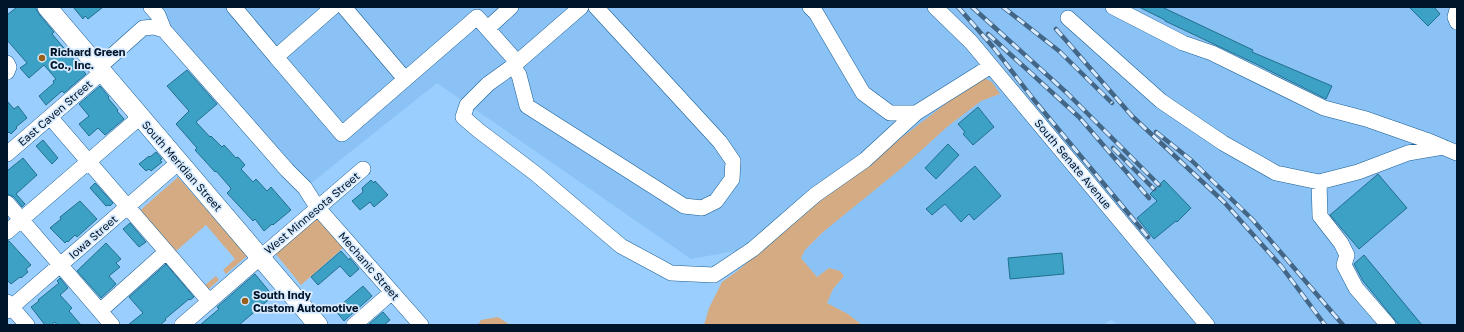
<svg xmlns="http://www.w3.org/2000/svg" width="1464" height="332" viewBox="0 0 1464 332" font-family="'Golos Text',sans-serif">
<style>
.built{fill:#8ac2f6}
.green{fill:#d4ab82}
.building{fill:#3da0c5;stroke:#21708d}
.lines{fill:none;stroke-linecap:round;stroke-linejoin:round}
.minor-casing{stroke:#195e93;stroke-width:16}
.major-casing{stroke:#195e93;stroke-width:20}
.minor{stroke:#fff;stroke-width:15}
.major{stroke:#fff;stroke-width:19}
.rail-casing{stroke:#436686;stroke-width:4.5}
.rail{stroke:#d8ebfe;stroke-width:3;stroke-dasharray:9;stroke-linecap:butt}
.poi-dot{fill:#98601b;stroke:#d8ebfe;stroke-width:1.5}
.labels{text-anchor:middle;stroke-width:3.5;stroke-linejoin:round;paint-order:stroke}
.poi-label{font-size:11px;font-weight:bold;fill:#00152a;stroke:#d8ebfe;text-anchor:start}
.street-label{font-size:11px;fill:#00152a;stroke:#d8ebfe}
</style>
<rect width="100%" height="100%" fill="#9acefe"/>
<path class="built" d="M 151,7 L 1457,7 L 1457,325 L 1117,325 L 1113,321 L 1111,320 L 1103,325 L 862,325 L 848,314 L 827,303 L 833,289 L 844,276 L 840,271 L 829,268 L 817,277 L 801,258 L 805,250 L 823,232 L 902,167 L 947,127 L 981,101 L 1000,94 L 974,83 L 832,191 L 768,245 L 691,259 L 437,83 L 305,188 Z"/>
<path class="green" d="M 984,78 L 992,82 L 1000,94 L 981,101 L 947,127 L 903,167 L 823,232 L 805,250 L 801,258 L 817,277 L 829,268 L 840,271 L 844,276 L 833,289 L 827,303 L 848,314 L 862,325 L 704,325 L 709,308 L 722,282 L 736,272 L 832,191 L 974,82 Z
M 178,177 L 247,256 L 226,274 L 223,270 L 235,259 L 206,225 L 176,251 L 205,285 L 216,276 L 219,280 L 204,293 L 136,214 Z
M 321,215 L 344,247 L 301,285 L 275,253 Z
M 498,317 L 510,325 L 478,325 L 481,320 Z"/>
<path class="building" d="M 17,7 L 35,7 L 39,14 L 54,32 L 52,34 L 86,74 L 64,93 L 62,91 L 46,105 L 39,96 L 54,83 L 53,81 L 56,79 L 44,65 L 29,78 L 20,68 L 27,63 L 7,40 L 7,15 Z
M 73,7 L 103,7 L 88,19 L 85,16 L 83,19 Z
M 1139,7 L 1162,7 L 1253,50 L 1252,52 L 1332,86 L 1326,99 L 1256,64 L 1165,21 L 1165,20 Z
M 1409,7 L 1434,7 L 1440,14 L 1428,26 Z
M 187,70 L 217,104 L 196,122 L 210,137 L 211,136 L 222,147 L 224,145 L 236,158 L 238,157 L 245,165 L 241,169 L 253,182 L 256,179 L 267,191 L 271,187 L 291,210 L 273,225 L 272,224 L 264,231 L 255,219 L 253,221 L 227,193 L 231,189 L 230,187 L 216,171 L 215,172 L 195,150 L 197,148 L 176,124 L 189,111 L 167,86 Z
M 100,86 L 109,97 L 108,98 L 118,110 L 117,111 L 124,119 L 105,135 L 98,128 L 89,136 L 79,124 L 89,116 L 79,104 Z
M 7,101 L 14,109 L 18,106 L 27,118 L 16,127 L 17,128 L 11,134 L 9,132 L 7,134 Z
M 978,107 L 994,127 L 973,145 L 963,134 L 965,132 L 958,124 Z
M 43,140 L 58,158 L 52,164 L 36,146 Z
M 948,144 L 959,155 L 936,179 L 925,168 Z
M 156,152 L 162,159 L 160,160 L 162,162 L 151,171 L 149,169 L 146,171 L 139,164 L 149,156 L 150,157 Z
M 23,158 L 37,175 L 16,194 L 25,204 L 22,207 L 14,197 L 7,194 L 7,171 Z
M 975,166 L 1001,196 L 974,220 L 969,214 L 961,222 L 945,204 L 932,215 L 926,209 Z
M 1378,174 L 1407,208 L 1359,249 L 1330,215 Z
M 371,180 L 374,183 L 375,181 L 388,195 L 374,207 L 370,202 L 360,210 L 352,201 L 363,192 L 362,188 Z
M 1164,180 L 1191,208 L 1177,222 L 1176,221 L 1154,239 L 1137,218 L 1157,201 L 1150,194 Z
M 95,183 L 113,203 L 110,206 L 109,205 L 106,206 L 90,188 Z
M 80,201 L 97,219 L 77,237 L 75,235 L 68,242 L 67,241 L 65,243 L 50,228 L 61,219 L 60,217 Z
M 130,223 L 146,242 L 139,247 L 123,229 Z
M 7,241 L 9,241 L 31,265 L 26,269 L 28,272 L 21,278 L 20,277 L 11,284 L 7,280 Z
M 106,243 L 121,259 L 116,263 L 120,267 L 109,276 L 116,284 L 101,298 L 77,271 Z
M 341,251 L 349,260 L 350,258 L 359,269 L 350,277 L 340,266 L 318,285 L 311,277 Z
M 1062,253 L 1064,274 L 1010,279 L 1008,258 Z
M 1364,255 L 1422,325 L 1399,325 L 1363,281 L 1354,264 Z
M 166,264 L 194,297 L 190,300 L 189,299 L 165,319 L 166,320 L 160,325 L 128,325 L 143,313 L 129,297 Z
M 255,274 L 273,296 L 239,325 L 200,325 L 219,309 L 217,307 Z
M 60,278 L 68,288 L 60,295 L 72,308 L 69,311 L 81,325 L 57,325 L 55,322 L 51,325 L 45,325 L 31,307 L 39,301 L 38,300 L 59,283 L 57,281 Z
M 363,286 L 372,296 L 344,321 L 335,310 Z
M 383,312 L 390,320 L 384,325 L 368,325 Z"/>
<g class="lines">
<defs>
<path id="minor" d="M 151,7 L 158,15 L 164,30
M 234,7 L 276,57
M 333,7 L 276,57 L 342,134 L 477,17 L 517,62
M 344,7 L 405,79
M 581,7 L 513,66 L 519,75 L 527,106 L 684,206 L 702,208 L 716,201 L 732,179 L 733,161 L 720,142 L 596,7
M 810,7 L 816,13 L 863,93 L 890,113 L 916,113 L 991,66
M 935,7 L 971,42 L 991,66 L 1207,325
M 1113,7 L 1183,43 L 1212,53 L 1324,108 L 1366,119 L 1426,140 L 1457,153
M 1457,10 L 1455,17 L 1457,22
M 1068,18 L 1161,101 L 1223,143 L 1276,173 L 1319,182 L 1358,172 L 1408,153 L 1443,147
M 488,28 L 511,7
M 7,63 L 9,67 L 7,72
M 97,66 L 106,61 L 143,28 L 154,27 L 164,30 L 287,170 L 305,188 L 317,207 L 421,325
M 513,66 L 488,84 L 467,105 L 463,117 L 478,130 L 536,174 L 621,246 L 671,273 L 714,275 L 753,249 L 815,195 L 865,160 L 916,113
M 50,117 L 209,301
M 7,154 L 102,72
M 1319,182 L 1320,216 L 1341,243 L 1347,255 L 1344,265 L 1356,288 L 1388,325
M 7,203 L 112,325
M 7,232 L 140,117
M 7,302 L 27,325
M 7,311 L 179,162
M 100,311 L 166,252
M 182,325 L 363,169
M 354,325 L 392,292"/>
<path id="major" d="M 47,7 L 318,325"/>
</defs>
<use href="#minor" class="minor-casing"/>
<use href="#major" class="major-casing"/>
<use href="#minor" class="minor"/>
<use href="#major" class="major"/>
<defs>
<path id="rail" d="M 958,7 L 994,48 L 1034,100 L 1148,237
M 972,7 L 1067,93 L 1159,185
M 1003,7 L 1059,51 L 1112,103
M 1056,29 L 1132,116 L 1224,202 L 1281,266 L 1325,325
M 988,34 L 1079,117 L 1149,198
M 1156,132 L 1191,160 L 1253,220 L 1343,325
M 1113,148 L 1154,189"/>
</defs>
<use href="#rail" class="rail-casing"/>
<use href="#rail" class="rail"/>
</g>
<g class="poi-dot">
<circle cx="42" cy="58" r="4"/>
<circle cx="245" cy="301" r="4"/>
</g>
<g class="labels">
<g class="poi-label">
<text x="50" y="56">Richard Green<tspan x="50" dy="13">Co., Inc.</tspan></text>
<text x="253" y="299">South Indy<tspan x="253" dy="13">Custom Automotive</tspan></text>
</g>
<g class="street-label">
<text transform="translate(55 113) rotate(-41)" y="4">East Caven Street</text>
<text transform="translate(1073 164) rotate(50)" y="4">South Senate Avenue</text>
<text transform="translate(182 166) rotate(49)" y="4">South Meridian Street</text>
<text transform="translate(312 213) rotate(-40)" y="4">West Minnesota Street</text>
<text transform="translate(93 237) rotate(-41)" y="4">Iowa Street</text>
<text transform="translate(369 266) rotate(49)" y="4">Mechanic Street</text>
</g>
</g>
<rect width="1464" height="332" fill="none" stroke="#00152a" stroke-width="16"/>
</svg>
